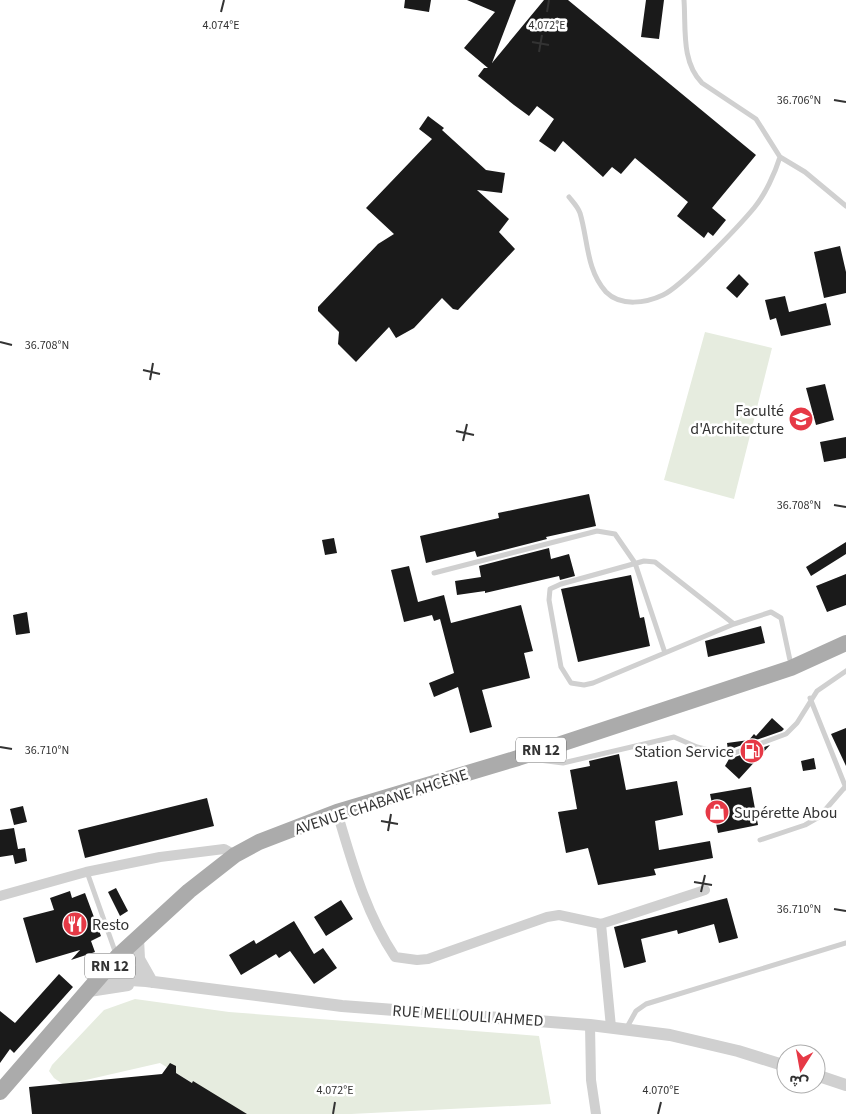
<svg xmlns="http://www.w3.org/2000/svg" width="846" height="1114" viewBox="0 0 846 1114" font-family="'Source Sans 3','Noto Sans Arabic',sans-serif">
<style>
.green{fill:#e6ecdf}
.building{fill:#1a1a1a}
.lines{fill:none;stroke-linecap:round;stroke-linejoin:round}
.service{stroke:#d0d0d0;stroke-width:5}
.minor{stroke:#d0d0d0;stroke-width:10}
.tertiary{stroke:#d0d0d0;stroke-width:12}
.primary{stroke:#ababab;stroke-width:16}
.ticks{fill:none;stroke:#333;stroke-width:2}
.labels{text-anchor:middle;stroke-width:5;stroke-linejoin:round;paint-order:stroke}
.shield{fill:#fff;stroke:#707070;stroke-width:1}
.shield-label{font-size:15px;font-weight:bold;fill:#333}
.poi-label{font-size:16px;fill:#333;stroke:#fff;text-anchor:end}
.street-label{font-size:16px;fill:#333;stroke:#fff}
.ticks-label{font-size:12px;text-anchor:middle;fill:#333;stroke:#fff;stroke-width:5;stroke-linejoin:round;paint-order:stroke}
</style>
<rect width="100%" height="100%" fill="#fff"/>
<path class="green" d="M 705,332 L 772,348 L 734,499 L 664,480 Z
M 135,999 L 229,1012 L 539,1036 L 551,1104 L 351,1114 L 243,1114 L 160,1063 L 64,1085 L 54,1078 L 49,1071 L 52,1065 L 104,1010 Z"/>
<path class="building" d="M 405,0 L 431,0 L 429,12 L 404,8 Z
M 467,0 L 516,0 L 492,63 L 544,0 L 568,0 L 756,155 L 712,208 L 726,220 L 713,236 L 708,232 L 704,238 L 677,216 L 688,202 L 635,158 L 621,174 L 612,167 L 603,177 L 563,141 L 555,152 L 539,141 L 554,119 L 537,106 L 529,116 L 514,105 L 478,76 L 484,68 L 488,68 L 464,48 L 495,12 Z
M 646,0 L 664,0 L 659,39 L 641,37 Z
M 428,116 L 444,128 L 442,130 L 486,170 L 505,173 L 502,193 L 477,190 L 509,219 L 499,232 L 515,249 L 458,310 L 453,309 L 442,298 L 414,328 L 396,338 L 389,327 L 356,362 L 338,344 L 339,332 L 318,311 L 318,307 L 378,244 L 394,234 L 366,208 L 432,139 L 419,129 Z
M 840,246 L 846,272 L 846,293 L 824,298 L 814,252 Z
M 739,274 L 749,284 L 737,298 L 726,288 Z
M 785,296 L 789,312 L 826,303 L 831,325 L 781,336 L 776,318 L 770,320 L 765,300 Z
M 825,384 L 834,420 L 816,425 L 806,388 Z
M 846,437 L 846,458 L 824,462 L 820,442 Z
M 589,494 L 596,526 L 546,537 L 547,539 L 477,557 L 475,551 L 426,563 L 420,536 L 499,518 L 498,513 Z
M 334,538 L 337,553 L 325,555 L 322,540 Z
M 846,542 L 846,554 L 811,576 L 806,567 Z
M 549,548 L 551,559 L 569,554 L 575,576 L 560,580 L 559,576 L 485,593 L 485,591 L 457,595 L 455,581 L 481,577 L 479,566 Z
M 409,566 L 418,602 L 444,595 L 451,623 L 521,605 L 533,651 L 524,653 L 530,678 L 482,690 L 492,727 L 470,733 L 458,687 L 434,697 L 429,683 L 454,673 L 440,619 L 434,621 L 432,615 L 404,622 L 391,570 Z
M 846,574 L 846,605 L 827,612 L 816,586 Z
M 631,575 L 640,618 L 644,617 L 650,646 L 578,662 L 561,589 Z
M 27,612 L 30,633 L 16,635 L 13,615 Z
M 761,626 L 765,643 L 708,657 L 705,641 Z
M 772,718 L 784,729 L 782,731 L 728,750 L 727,743 L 749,740 L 754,734 L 756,736 Z
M 846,728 L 846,766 L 831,734 Z
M 770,745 L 739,779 L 725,766 L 729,759 Z
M 619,754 L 626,790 L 677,781 L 683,815 L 655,821 L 659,850 L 710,841 L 713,858 L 654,869 L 656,875 L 598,885 L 588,848 L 566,853 L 558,812 L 577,809 L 570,770 L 590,766 L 589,761 Z
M 814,758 L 816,769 L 803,771 L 801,761 Z
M 751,787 L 758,825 L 718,833 L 710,794 Z
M 207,798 L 214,826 L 85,858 L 78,830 Z
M 23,806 L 27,822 L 14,825 L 10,809 Z
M 14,828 L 18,849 L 25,848 L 27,861 L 15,864 L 13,855 L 0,857 L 0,830 Z
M 116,888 L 128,911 L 120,916 L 108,892 Z
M 70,891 L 72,898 L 85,893 L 101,936 L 91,941 L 95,952 L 71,960 L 80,950 L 36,963 L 23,918 L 54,910 L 50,898 Z
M 727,898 L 738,938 L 719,943 L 714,924 L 678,934 L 677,930 L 641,939 L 646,962 L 624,968 L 614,927 Z
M 341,900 L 353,919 L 326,936 L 314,917 Z
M 294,921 L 314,954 L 323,948 L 337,968 L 314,984 L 290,951 L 279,958 L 276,954 L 241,975 L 229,955 L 254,940 L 256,944 Z
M 59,974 L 73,987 L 14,1053 L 10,1049 L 0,1063 L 0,1011 L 15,1023 Z
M 170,1063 L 176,1066 L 176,1073 L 192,1083 L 193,1081 L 247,1114 L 32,1114 L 29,1087 L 162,1074 Z"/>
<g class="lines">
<path class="service" d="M 684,0 C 686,28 681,62 702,83 L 756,119 L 780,157
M 569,197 C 573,202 578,207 580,213 C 588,239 586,270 606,292 C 621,307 646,303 663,295 C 682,286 739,226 754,208 C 765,195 775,173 780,157 L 805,172 L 846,206
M 644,561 L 655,562 L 734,624 L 593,683 L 584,685 L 571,683 L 561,667 L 549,600 L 550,589 L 561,584 Z
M 434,573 L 597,531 L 615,534 L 635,563 L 665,653
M 734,624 L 771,612 L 781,618 L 791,665
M 810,698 L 846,788
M 531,759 L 563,763 L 674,737 L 697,747 L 729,755 L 786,734 L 797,723 L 817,691 L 846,671
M 760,840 L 805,825 L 819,817 L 845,787
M 87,872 L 116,954
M 626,1029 L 636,1011 L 646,1004 L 846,943"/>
<path class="minor" d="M 337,812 C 352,862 365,912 395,957 L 417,960 L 428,959 L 547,917 L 559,915 L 601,924 L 611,1027
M 0,896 L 86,872 L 160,857 L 224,849 L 235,855
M 601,924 L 705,890
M 590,1025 L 591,1080 L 596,1114"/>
<path class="tertiary" d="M 138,938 L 139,959 L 152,982
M 117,957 L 121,962 L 146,981
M 99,978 L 146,981 L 342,1006 L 590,1025 L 670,1035 L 738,1051 L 786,1066
M 89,991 L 128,985
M 816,1075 L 846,1085"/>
<path class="primary" d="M 0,1092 L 117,957 L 189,891 L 235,855 L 259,842 L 337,812 L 518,758 L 791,668 L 846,643"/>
</g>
<path class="ticks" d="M 221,12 L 224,0M 547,12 L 549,0M 532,42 L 549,45M 539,52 L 542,35M 834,100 L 846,102M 0,342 L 12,345M 143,370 L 160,374M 150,380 L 153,363M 456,431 L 474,435M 463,441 L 467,424M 834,505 L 846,507M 0,747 L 12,749M 381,821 L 398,824M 388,831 L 391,814M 694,882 L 712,885M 701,892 L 705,875M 834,909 L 846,911M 333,1114 L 335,1102M 658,1114 L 661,1102"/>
<defs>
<symbol id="university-disc" viewBox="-11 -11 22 22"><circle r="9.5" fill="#e63946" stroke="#fff"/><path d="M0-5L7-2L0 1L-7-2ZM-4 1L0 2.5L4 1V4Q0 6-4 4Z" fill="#fff"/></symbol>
<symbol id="fuel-disc" viewBox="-11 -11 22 22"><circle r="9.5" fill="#e63946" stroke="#fff"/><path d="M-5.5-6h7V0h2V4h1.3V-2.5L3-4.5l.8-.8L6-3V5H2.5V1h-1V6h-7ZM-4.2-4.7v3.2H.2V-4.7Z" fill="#fff"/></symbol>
<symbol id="shop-disc" viewBox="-11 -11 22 22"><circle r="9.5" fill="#e63946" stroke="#fff"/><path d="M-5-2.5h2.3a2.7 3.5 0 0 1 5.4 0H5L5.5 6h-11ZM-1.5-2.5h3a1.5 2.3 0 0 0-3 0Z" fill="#fff"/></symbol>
<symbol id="restaurant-disc" viewBox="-11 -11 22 22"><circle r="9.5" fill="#e63946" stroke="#fff"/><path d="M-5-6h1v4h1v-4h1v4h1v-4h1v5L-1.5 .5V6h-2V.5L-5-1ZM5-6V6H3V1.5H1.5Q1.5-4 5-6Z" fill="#fff"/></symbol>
</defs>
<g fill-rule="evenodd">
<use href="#university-disc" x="787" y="405" width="28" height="28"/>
<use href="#fuel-disc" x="738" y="737" width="28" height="28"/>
<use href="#shop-disc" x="703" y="798" width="28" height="28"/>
<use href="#restaurant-disc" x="61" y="910" width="28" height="28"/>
</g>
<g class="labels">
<g class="shield">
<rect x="516" y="737.5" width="50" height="25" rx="4"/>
<rect x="85" y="953.5" width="50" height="25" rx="4"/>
</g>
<g class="shield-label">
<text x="541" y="755">RN 12</text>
<text x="110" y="971">RN 12</text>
</g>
<g class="poi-label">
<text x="784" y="416">Faculté<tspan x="784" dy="18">d'Architecture</tspan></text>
<text x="734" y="757">Station Service</text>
<text x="734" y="818" text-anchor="start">Supérette Abou</text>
<text x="92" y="930" text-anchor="start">Resto</text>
</g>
<g class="street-label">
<text transform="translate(381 801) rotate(-18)" y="6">AVENUE CHABANE AHCÈNE</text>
<text transform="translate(468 1015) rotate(4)" y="6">RUE MELLOULI AHMED</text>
</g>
</g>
<g class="ticks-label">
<text x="221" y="29">4.074°E</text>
<text x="547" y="29">4.072°E</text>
<text x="799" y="104">36.706°N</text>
<text x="47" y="349">36.708°N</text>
<text x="799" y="509">36.708°N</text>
<text x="47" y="754">36.710°N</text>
<text x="799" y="913">36.710°N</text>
<text x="335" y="1094">4.072°E</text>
<text x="661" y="1094">4.070°E</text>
</g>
<g transform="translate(801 1069) rotate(191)"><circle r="24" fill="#ffffff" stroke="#adadad"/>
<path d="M0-4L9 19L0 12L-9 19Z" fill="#e63946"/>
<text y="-8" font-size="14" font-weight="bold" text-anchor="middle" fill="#333333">ش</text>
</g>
</svg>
